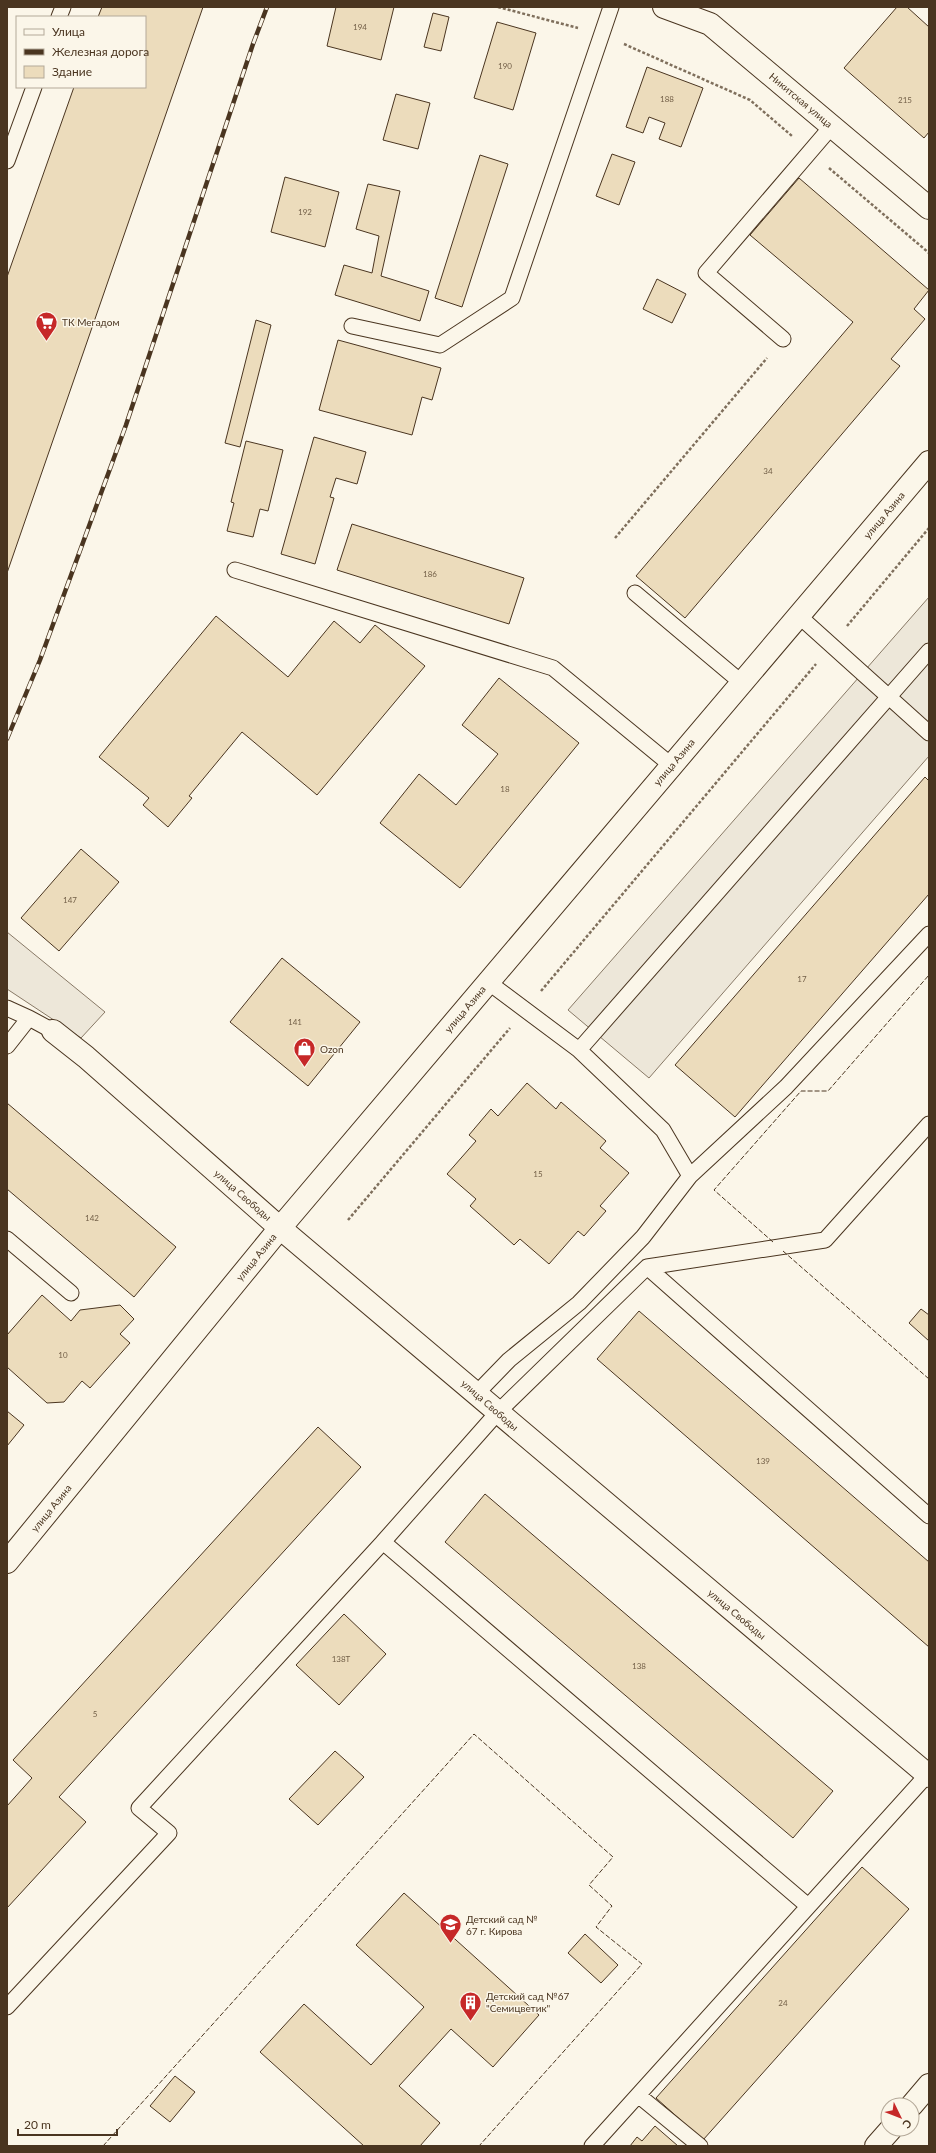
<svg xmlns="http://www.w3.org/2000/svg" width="936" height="2153" viewBox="0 0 936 2153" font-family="Lato,sans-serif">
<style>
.parking{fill:#ede7d9;stroke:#887966}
.building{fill:#ecdcbc;stroke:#4a3520}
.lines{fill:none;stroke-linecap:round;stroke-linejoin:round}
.lane-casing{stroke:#4a3520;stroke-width:17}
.street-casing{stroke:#4a3520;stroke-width:24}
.secondary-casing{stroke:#4a3520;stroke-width:24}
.path{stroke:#7f6f5c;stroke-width:2.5;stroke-dasharray:3 2;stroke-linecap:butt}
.lane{stroke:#fbf6e9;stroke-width:15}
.street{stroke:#fbf6e9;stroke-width:22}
.secondary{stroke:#fbf6e9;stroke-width:22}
.rail-casing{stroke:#4a3520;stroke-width:4.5}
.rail{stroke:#fbf6e9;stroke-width:3;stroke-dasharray:9;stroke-linecap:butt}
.fence{stroke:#4a3520;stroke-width:1;stroke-dasharray:5 2;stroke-linecap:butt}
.labels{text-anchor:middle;stroke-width:3;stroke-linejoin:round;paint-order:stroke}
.number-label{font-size:8px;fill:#725f47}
.street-label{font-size:10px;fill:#4a3520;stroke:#fbf6e9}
.poi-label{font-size:10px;fill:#4a3520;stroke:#fbf6e9;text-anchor:start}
</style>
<rect width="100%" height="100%" fill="#fbf6e9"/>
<path class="parking" d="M 929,597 L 929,756 L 649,1078 L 568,1010 Z
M 7,932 L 105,1012 L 81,1038 L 7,989 Z"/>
<path class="building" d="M 102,7 L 203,7 L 7,573 L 7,277 L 74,87 L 145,87 L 145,17 L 98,17 Z
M 336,7 L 394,7 L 381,60 L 327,46 Z
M 897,7 L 907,7 L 929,27 L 929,132 L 924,138 L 844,68 Z
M 433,13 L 449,17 L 441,51 L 424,47 Z
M 497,22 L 536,33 L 513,110 L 474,98 Z
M 647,67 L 703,88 L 681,147 L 659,139 L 665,123 L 649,117 L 643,133 L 626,127 Z
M 396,94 L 430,103 L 418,149 L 383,140 Z
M 612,154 L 635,162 L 619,205 L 596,196 Z
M 480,155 L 508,164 L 462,307 L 435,298 Z
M 285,177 L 339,192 L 325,247 L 271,232 Z
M 799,178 L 929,290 L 914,309 L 925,319 L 891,359 L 900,366 L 685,618 L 636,576 L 853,322 L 750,235 Z
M 368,184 L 400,191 L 381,276 L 429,291 L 420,321 L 335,295 L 344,265 L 372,273 L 379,236 L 356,229 Z
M 657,279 L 686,294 L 672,323 L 643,309 Z
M 256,320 L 271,325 L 240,447 L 225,443 Z
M 338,340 L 441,368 L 432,400 L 422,397 L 412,435 L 319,410 Z
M 314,437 L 366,452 L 357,484 L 336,478 L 330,497 L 334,498 L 315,564 L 281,554 Z
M 246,441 L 283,450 L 268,511 L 260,509 L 253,537 L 227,531 L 234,503 L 231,502 Z
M 352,524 L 524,578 L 509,624 L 337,570 Z
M 216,616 L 288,677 L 334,621 L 360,643 L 375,625 L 425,666 L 317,795 L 242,732 L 189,796 L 192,798 L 168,827 L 143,805 L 149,798 L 99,757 Z
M 499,678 L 579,743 L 460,888 L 380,823 L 419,774 L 456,805 L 498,754 L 462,725 Z
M 925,777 L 929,781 L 929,894 L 735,1117 L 675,1065 Z
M 81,849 L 119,882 L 59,951 L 21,918 Z
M 282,958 L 360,1022 L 308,1086 L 230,1022 Z
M 527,1083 L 556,1109 L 561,1102 L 606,1141 L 600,1148 L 629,1173 L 600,1206 L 606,1211 L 584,1236 L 578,1231 L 549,1264 L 520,1239 L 514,1245 L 470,1206 L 476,1199 L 447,1174 L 476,1141 L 469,1135 L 491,1109 L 498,1116 Z
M 7,1103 L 176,1247 L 134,1297 L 7,1189 Z
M 42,1295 L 71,1321 L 80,1310 L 120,1305 L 134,1319 L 120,1334 L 130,1343 L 90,1388 L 82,1381 L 64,1402 L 47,1403 L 7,1367 L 7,1335 Z
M 921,1309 L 929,1315 L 929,1341 L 909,1323 Z
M 639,1311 L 929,1562 L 929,1647 L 597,1359 Z
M 7,1411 L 24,1425 L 7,1446 Z
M 318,1427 L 361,1467 L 59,1797 L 86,1822 L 7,1908 L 7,1806 L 32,1778 L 13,1760 Z
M 485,1494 L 833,1791 L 793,1838 L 445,1542 Z
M 344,1614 L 386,1654 L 339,1705 L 296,1665 Z
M 335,1751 L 364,1777 L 318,1825 L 289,1799 Z
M 862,1867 L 909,1909 L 703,2140 L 656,2098 Z
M 404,1893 L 539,2015 L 493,2067 L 451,2029 L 399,2086 L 440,2123 L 420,2146 L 364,2146 L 260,2052 L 304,2004 L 371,2065 L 424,2007 L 356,1945 Z
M 585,1934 L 618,1965 L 601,1983 L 568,1953 Z
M 175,2076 L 195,2092 L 170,2122 L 150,2106 Z
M 655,2126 L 678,2146 L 630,2146 L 637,2137 L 642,2141 Z"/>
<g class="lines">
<defs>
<path id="lane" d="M 59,17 L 63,7
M 7,161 L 34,87
M 352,326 L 440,345 L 512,298 L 611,7
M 783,339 L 706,273 L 832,126
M 235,570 L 553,668 L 671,765
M 635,593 L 742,683
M 799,616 L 929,733
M 7,1008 L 29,1018
M 7,1046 L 29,1018 L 53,1031
M 579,1050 L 929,651
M 690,1176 L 786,1087 L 929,934
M 7,1239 L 71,1293
M 647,1267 L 825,1240 L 929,1124
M 477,1393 L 509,1360 L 579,1303 L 643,1237 L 690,1176 L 663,1130 L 579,1050 L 488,982
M 808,1906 L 383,1542 L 498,1412 L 647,1267 L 929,1516
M 7,2007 L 169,1833 L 139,1808 L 383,1542
M 638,2095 L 700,2146
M 592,2146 L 927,1775"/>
<path id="street" d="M 664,7 L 710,24 L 929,208
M 53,1031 L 86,1057 L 280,1228 L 929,1776
M 7,1562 L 280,1228 L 929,462"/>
<path id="secondary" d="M 912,2105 L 929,2085
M 876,2146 L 891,2129"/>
</defs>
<use href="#lane" class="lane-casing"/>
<use href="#street" class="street-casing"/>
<use href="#secondary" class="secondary-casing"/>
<path class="path" d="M 498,7 L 578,28
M 624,44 L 750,100 L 792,136
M 829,168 L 929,253
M 615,538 L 767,358
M 847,626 L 929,528
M 541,991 L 816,664
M 348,1220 L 510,1028"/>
<use href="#lane" class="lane"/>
<use href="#street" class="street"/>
<use href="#secondary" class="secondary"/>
<defs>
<path id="rail" d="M 7,739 L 40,660 L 126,425 L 253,44 L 267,7"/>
</defs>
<use href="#rail" class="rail-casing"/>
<use href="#rail" class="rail"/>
<path class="fence" d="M 773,1242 L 714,1190 L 801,1091 L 828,1091 L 929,975
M 783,1251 L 929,1379
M 103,2146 L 474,1734 L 613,1857 L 589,1885 L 612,1906 L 596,1927 L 642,1964 L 479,2146"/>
</g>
<defs>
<symbol id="supermarket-pin" viewBox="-11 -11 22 30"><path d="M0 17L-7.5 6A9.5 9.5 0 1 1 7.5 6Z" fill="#c62828" stroke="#fbf6e9"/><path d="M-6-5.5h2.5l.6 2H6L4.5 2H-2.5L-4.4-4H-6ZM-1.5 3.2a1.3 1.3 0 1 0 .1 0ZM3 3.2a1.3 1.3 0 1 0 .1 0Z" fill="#fff"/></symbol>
<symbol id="shop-pin" viewBox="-11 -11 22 30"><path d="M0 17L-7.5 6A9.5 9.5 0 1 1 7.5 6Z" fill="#c62828" stroke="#fbf6e9"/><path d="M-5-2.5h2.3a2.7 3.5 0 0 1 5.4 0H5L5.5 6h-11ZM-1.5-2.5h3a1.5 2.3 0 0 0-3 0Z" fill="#fff"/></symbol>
<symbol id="school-pin" viewBox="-11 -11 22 30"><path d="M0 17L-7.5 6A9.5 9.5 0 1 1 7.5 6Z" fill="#c62828" stroke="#fbf6e9"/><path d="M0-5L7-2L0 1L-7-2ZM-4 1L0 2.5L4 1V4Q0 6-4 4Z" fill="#fff"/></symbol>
<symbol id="building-pin" viewBox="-11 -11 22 30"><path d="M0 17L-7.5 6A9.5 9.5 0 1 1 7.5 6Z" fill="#c62828" stroke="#fbf6e9"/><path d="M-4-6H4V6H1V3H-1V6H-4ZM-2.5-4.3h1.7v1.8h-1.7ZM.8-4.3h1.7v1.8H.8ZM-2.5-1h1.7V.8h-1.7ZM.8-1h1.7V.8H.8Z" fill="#fff"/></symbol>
</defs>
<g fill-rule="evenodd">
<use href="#supermarket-pin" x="34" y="310" width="25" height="34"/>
<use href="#shop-pin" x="292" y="1036" width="25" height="34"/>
<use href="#school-pin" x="438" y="1912" width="25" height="34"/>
<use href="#building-pin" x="458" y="1990" width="25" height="34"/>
</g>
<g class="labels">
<g class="number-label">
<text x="360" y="30">194</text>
<text x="505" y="69">190</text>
<text x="667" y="102">188</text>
<text x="905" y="103">215</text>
<text x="305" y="215">192</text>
<text x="768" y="474">34</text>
<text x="430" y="577">186</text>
<text x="505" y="792">18</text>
<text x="70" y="903">147</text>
<text x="802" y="982">17</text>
<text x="295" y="1025">141</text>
<text x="538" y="1177">15</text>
<text x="92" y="1221">142</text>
<text x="63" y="1358">10</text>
<text x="763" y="1464">139</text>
<text x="341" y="1662">138Т</text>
<text x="639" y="1669">138</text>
<text x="95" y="1717">5</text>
<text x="783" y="2006">24</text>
</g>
<g class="street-label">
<text transform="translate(801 100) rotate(40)" y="4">Никитская улица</text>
<text transform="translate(884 515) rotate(-50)" y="4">улица Азина</text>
<text transform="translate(674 762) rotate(-50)" y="4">улица Азина</text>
<text transform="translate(465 1009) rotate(-50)" y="4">улица Азина</text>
<text transform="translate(243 1195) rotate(41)" y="4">улица Свободы</text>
<text transform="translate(256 1257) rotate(-51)" y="4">улица Азина</text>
<text transform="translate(490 1405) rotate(41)" y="4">улица Свободы</text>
<text transform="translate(51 1508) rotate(-51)" y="4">улица Азина</text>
<text transform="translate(737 1614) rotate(40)" y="4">улица Свободы</text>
</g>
<g class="poi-label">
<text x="62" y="326">ТК Мегадом</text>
<text x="320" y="1053">Ozon</text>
<text x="466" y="1923">Детский сад №<tspan x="466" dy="12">67 г. Кирова</tspan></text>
<text x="486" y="2000">Детский сад №67<tspan x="486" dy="12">"Семицветик"</tspan></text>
</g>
</g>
<rect width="936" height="2153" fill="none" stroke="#4a3520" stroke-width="16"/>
<rect x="16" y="16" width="130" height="72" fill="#fbf6e9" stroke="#b4a999"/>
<rect x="24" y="29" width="20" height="6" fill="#fbf6e9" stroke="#b4a999"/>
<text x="52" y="36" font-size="12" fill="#4a3520">Улица</text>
<rect x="24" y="49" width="20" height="6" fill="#4a3520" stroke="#b4a999"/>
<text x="52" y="56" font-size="12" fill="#4a3520">Железная дорога</text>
<rect x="24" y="66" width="20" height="12" fill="#ecdcbc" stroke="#b4a999"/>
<text x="52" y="76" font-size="12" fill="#4a3520">Здание</text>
<g transform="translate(900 2117) rotate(133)"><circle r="19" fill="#fbf6e9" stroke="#b4a999"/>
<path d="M0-3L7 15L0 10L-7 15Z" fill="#c62828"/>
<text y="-6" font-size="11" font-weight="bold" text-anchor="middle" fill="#4a3520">С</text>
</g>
<path d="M18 2129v6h99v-6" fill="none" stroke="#4a3520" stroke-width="2"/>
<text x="24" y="2129" font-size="12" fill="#4a3520" stroke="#fbf6e9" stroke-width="3" paint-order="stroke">20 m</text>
</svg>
